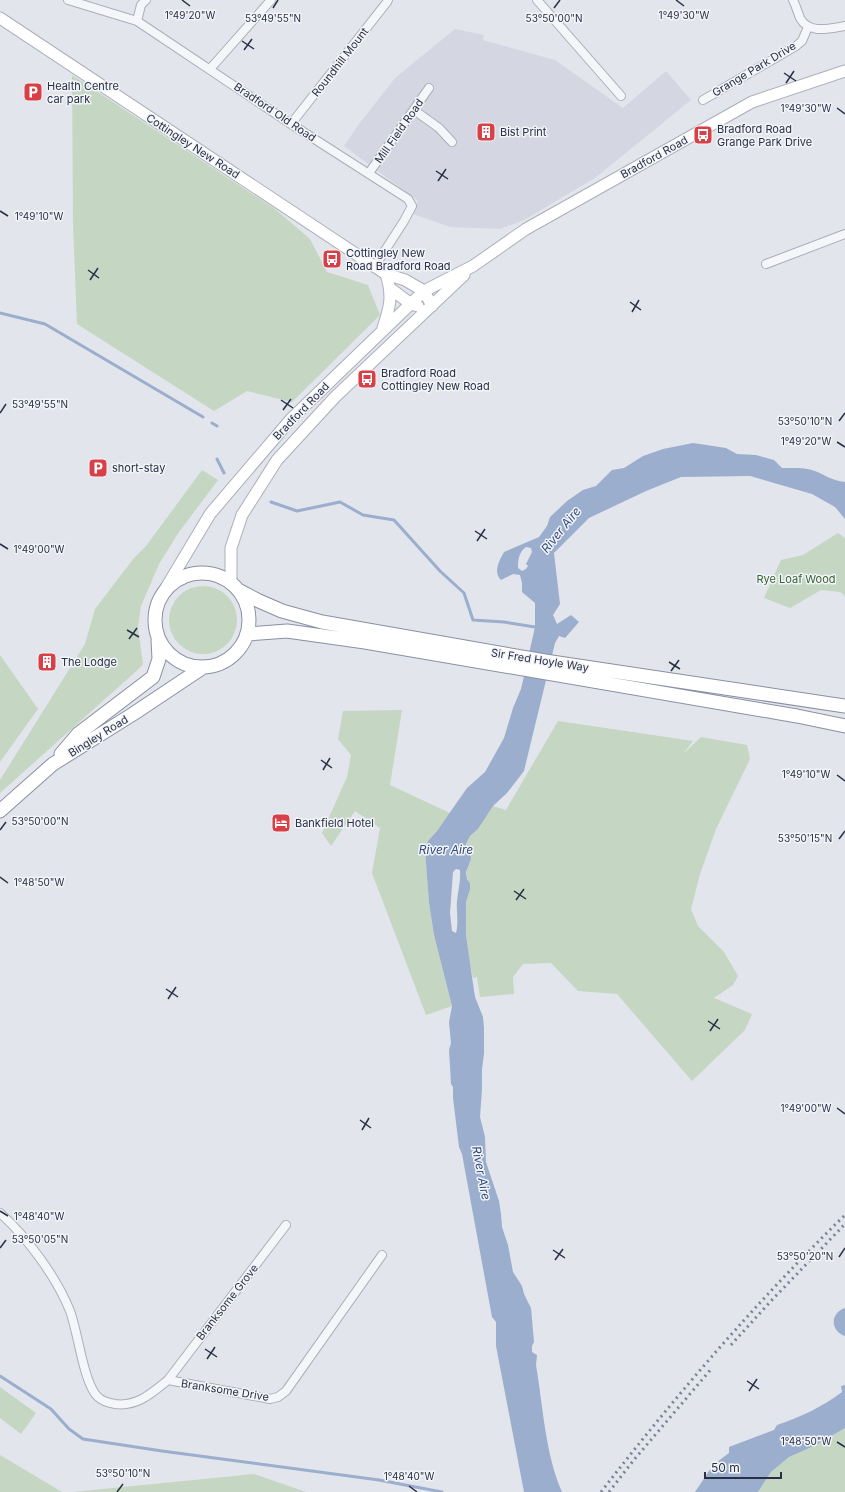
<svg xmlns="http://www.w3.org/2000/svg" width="845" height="1492" viewBox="0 0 845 1492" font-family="Inter,sans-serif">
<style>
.built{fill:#d4d7e1}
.green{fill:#c5d6c3}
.water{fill:#9baece;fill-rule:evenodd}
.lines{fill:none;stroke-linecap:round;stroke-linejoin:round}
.stream{stroke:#9baece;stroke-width:3}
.minor-casing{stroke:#aaafb9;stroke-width:10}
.secondary-casing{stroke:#aaafb9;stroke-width:13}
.trunk-casing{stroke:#8890a3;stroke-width:15}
.minor{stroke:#f5f6f9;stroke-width:8}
.secondary{stroke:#fff;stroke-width:11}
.trunk{stroke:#fff;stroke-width:13}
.rail{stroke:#7a8296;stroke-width:3;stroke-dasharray:2 4;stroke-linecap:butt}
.ticks{fill:none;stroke:#293045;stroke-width:1.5}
.labels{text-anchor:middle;stroke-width:3;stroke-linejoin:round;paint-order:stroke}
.street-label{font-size:11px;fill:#293045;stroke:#f2f4f8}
.poi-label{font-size:11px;fill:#293045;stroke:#f2f4f8;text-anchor:start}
.park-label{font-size:11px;fill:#396235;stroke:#f2f4f8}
.water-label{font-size:12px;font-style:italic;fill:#2f4a7c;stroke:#f2f4f8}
.ticks-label{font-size:10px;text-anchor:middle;fill:#293045;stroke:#f2f4f8;stroke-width:3;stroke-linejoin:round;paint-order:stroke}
</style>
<rect width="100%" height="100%" fill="#e2e5eb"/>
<path class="built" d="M 455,29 L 484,35 L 483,40 L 555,60 L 623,108 L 666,71 L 691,100 L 595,178 L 524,220 L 500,229 L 450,227 L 413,214 L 418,201 L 344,146 L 359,124 L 395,78 Z"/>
<path class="green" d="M 72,75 L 275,209 L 310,239 L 327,272 L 368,285 L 380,315 L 292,402 L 247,391 L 214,411 L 77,324 L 73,225 Z
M 202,470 L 218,480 L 179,532 L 159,564 L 141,606 L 138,627 L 143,665 L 0,793 L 0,780 L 85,644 L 95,609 L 134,558 L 146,546 Z
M 838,533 L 845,538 L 845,596 L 840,592 L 821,590 L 790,608 L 764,598 L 781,560 L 803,555 Z
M169 620a34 34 0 1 1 68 0a34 34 0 1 1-68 0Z
M 0,655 L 38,709 L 0,762 Z
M 402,710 L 390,785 L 450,813 L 437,831 L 428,841 L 425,850 L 429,903 L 434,935 L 452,1006 L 426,1015 L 372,873 L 380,828 L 355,811 L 331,846 L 322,833 L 347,777 L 351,755 L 338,739 L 343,711 Z
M 558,721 L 693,741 L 683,754 L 701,737 L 747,745 L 750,759 L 716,829 L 700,874 L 691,909 L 698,926 L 724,952 L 738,976 L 733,985 L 714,998 L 752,1014 L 745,1030 L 692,1081 L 617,994 L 578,991 L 551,963 L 523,964 L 513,977 L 514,994 L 480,997 L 477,977 L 473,978 C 468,955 463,929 465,905 C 466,897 468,890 470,883 C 464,875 467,868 471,859 L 466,850 L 466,844 L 470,836 L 478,829 L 493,806 L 506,810 Z
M 0,1387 L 36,1413 L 21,1434 L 0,1418 Z
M 845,1428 L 845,1492 L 758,1492 L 771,1472 L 789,1457 L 816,1445 Z
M 0,1455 L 62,1492 L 0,1492 Z
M 254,1474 L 306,1492 L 73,1492 Z"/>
<path class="water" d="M 693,443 L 726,448 L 737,454 L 756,455 L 774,460 L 782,468 C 793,468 805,467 815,471 C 827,476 831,480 845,482 L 845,519 L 835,507 L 812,494 L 750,476 L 681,477 L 646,491 L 589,518 L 554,553 L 560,604 L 553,615 L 557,624 L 571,615 L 579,622 L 565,638 L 559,636 L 555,643 L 524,771 L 507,793 L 493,806 L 478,829 L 470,836 L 466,844 L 466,850 L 470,853 L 471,859 L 466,872 L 467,879 L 470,883 L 470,889 L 466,902 L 466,936 L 475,997 L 483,1017 L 484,1028 L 484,1053 L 482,1069 L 482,1089 L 480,1117 L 485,1137 L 486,1162 L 499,1201 L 501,1214 L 502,1227 L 508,1245 L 513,1272 L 522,1286 L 524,1294 L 531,1308 L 534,1342 L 532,1346 L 532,1352 L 537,1355 L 536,1365 C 543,1406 545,1453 562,1492 L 524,1492 L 496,1346 L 496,1322 L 492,1317 L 462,1154 L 459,1147 L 453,1098 L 453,1087 L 451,1084 L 449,1050 L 451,1043 L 449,1022 L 452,1006 L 434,935 L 429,903 L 425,850 L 428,841 L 437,831 L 467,788 L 485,772 L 504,738 L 513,708 L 521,689 L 535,627 L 535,603 L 522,592 L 522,583 L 520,575 L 513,574 L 501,580 C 493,572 499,561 504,552 L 539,537 L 547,526 L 550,517 L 567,501 L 583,490 L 596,486 L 612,470 L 624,468 L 643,456 L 663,449 ZM 526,547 L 531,548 L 532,552 L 526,564 L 528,566 L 526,569 L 522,571 L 518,568 C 518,559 519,552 526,547 ZM 456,869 L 460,870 C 461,880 458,891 457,901 C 456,912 459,922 456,933 L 452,931 L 450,913 L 453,872 Z
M 845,1308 L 845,1336 C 830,1331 830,1313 845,1308 Z
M 845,1385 L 845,1428 L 816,1445 L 789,1457 L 771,1472 L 758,1492 L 695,1492 L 713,1465 L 729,1453 L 729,1447 L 774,1430 L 777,1425 C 803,1416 820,1408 842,1392 L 841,1386 Z"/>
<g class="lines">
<path class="stream" d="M 0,313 L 45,324 L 203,417
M 212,423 L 217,426
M 217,459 L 224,473
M 271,502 L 297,511 L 340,502 L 363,515 L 394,520 L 440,571 L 464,593 L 473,620 L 504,622 L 535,627
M 0,1376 L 51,1409 L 69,1429 L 83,1439 L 162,1451 L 379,1480 L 442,1492"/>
<defs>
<path id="minor" d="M 68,0 L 137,21 L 291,124 L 408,199 L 412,206 L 404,221 L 375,266
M 537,0 L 621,96
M 793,0 C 796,6 798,13 800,18 C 809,35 831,28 845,26
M 137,21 L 141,5 L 146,0
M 210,69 L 271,0
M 703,100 L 796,46 L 802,41 L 808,27
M 414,110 L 439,128 L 452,142
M 291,124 L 387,2 L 388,0
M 369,173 L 429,88
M 766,264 L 845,234
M 0,1213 C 27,1237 57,1278 70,1311 C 78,1332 84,1385 98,1397 C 102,1401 109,1403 115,1404 C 137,1407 152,1393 168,1380 L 270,1399 L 278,1397 L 286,1391 L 382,1255
M 168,1380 L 286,1225"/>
<path id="secondary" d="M 0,18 L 386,274 L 405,280 L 424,291 L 432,306
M 391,289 L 411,304 L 418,306
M 383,328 C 390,307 393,296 386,274
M 231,582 L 231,548 L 242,515 L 277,460 L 335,397 L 464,275
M 164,591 L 210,514 L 291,419 L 424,291 L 473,266 L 526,229 L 752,102 L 845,71"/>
<path id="trunk" d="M155 620a47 47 0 1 1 94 0a47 47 0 1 1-94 0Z
M 240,591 L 259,601 L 282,611 L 322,622 L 545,661 L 845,706
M 248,634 L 287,631 L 365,642 L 797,716 L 845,726
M 61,754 L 78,734 L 153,677 L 159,659 L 158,640
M 0,811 L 53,764 L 133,714 L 202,668"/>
</defs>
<use href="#minor" class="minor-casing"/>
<use href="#secondary" class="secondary-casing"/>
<use href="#trunk" class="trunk-casing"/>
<use href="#minor" class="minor"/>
<use href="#secondary" class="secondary"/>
<use href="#trunk" class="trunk"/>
<path class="rail" d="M 731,1345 L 770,1302 L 845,1224
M 601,1492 C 676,1395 757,1301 845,1215
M 609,1492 L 633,1461 L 712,1368"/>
</g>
<path class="ticks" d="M 182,0 L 190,6M 676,0 L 684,6M 273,8 L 278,0M 554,8 L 560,0M 242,41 L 254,49M 244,50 L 252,39M 784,73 L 796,81M 786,83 L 794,71M 837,108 L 845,114M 436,171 L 448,179M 438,181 L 446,169M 0,211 L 8,216M 88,270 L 99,278M 90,280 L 98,268M 630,302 L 641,310M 632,312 L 639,300M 281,400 L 293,408M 283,410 L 291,399M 0,413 L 6,404M 839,421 L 845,413M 837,442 L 845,447M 475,531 L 487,539M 477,541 L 485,529M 0,544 L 8,549M 127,630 L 139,637M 129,639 L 137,628M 669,662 L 680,669M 671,671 L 679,660M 321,760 L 332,768M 323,770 L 330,758M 837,775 L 845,781M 0,830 L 6,822M 839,839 L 845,831M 0,877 L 8,883M 514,891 L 526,899M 516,900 L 524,889M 166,989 L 178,997M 168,999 L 176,987M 708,1021 L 720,1029M 710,1031 L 718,1019M 837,1108 L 845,1114M 360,1120 L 371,1128M 362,1130 L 369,1118M 0,1211 L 8,1216M 0,1248 L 6,1240M 553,1250 L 565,1258M 839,1257 L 845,1248M 555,1260 L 563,1249M 205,1349 L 217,1357M 207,1359 L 215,1347M 747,1381 L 759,1389M 749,1391 L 757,1379M 837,1442 L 845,1447M 409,1486 L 417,1492M 117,1492 L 123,1484"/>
<defs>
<symbol id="parking-square" viewBox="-11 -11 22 22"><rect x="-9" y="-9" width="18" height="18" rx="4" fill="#d93f46" stroke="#f2f4f8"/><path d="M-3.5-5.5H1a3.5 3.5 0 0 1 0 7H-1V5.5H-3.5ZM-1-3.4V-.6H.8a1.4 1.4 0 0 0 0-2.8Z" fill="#fff"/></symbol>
<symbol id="building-square" viewBox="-11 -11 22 22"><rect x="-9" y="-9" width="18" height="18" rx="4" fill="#d93f46" stroke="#f2f4f8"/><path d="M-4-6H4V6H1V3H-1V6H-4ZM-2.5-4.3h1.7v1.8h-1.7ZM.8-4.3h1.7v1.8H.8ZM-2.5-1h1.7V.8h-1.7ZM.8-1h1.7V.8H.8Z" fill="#fff"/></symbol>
<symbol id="bus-square" viewBox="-11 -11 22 22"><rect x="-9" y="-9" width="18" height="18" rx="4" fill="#d93f46" stroke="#f2f4f8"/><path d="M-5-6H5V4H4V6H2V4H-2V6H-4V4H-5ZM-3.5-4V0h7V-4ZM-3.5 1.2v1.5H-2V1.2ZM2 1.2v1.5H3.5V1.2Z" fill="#fff"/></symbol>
<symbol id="hotel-square" viewBox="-11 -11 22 22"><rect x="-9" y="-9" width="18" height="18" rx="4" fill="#d93f46" stroke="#f2f4f8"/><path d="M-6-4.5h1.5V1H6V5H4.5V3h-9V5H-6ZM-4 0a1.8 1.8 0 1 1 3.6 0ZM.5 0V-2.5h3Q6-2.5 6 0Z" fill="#fff"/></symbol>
</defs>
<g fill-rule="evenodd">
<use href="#parking-square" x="22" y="81" width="22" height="22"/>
<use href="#building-square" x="475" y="121" width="22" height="22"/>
<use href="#bus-square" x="692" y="124" width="22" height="22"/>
<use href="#bus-square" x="321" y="248" width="22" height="22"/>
<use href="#bus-square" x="356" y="368" width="22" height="22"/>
<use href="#parking-square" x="87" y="457" width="22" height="22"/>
<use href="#building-square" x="36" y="651" width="22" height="22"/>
<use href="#hotel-square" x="270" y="812" width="22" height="22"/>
</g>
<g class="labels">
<g class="street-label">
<text transform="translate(340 62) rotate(-52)" y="4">Roundhill Mount</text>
<text transform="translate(754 69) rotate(-31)" y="4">Grange Park Drive</text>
<text transform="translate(275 112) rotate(34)" y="4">Bradford Old Road</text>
<text transform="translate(399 131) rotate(-55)" y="4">Mill Field Road</text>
<text transform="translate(193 146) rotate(33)" y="4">Cottingley New Road</text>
<text transform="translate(654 157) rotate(-29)" y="4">Bradford Road</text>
<text transform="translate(301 411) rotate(-46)" y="4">Bradford Road</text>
<text transform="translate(540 660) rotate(9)" y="4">Sir Fred Hoyle Way</text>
<text transform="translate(98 736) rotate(-32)" y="4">Bingley Road</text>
<text transform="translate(227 1302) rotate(-52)" y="4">Branksome Grove</text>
<text transform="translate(225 1390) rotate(9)" y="4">Branksome Drive</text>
</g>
<g class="poi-label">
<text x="47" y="90">Health Centre<tspan x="47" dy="13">car park</tspan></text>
<text x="717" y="133">Bradford Road<tspan x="717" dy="13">Grange Park Drive</tspan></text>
<text x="500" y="136">Bist Print</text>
<text x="346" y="257">Cottingley New<tspan x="346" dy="13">Road Bradford Road</tspan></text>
<text x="381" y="377">Bradford Road<tspan x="381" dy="13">Cottingley New Road</tspan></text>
<text x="112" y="472">short-stay</text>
<text x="61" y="666">The Lodge</text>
<text x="295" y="827">Bankfield Hotel</text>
</g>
<g class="park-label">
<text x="796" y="583">Rye Loaf Wood</text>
</g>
<g class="water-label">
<text transform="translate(561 530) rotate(-51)" y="4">River Aire</text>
<text x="446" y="854">River Aire</text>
<text transform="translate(481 1173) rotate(79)" y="4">River Aire</text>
</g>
</g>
<g class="ticks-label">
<text x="190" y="19">1°49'20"W</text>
<text x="684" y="19">1°49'30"W</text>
<text x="554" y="22">53°50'00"N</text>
<text x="273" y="22">53°49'55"N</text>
<text x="806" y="112">1°49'30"W</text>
<text x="39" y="220">1°49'10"W</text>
<text x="40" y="408">53°49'55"N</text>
<text x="805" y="425">53°50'10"N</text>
<text x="806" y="445">1°49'20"W</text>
<text x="39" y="553">1°49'00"W</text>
<text x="806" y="778">1°49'10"W</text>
<text x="40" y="825">53°50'00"N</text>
<text x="805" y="842">53°50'15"N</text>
<text x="39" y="886">1°48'50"W</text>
<text x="806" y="1112">1°49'00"W</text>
<text x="39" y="1220">1°48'40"W</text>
<text x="40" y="1243">53°50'05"N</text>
<text x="805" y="1260">53°50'20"N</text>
<text x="806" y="1445">1°48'50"W</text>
<text x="123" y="1477">53°50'10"N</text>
<text x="409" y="1480">1°48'40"W</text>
</g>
<path d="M705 1472v6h76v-6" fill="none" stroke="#293045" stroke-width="2"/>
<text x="711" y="1472" font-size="12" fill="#293045" stroke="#f2f4f8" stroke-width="3" paint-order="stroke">50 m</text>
</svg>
